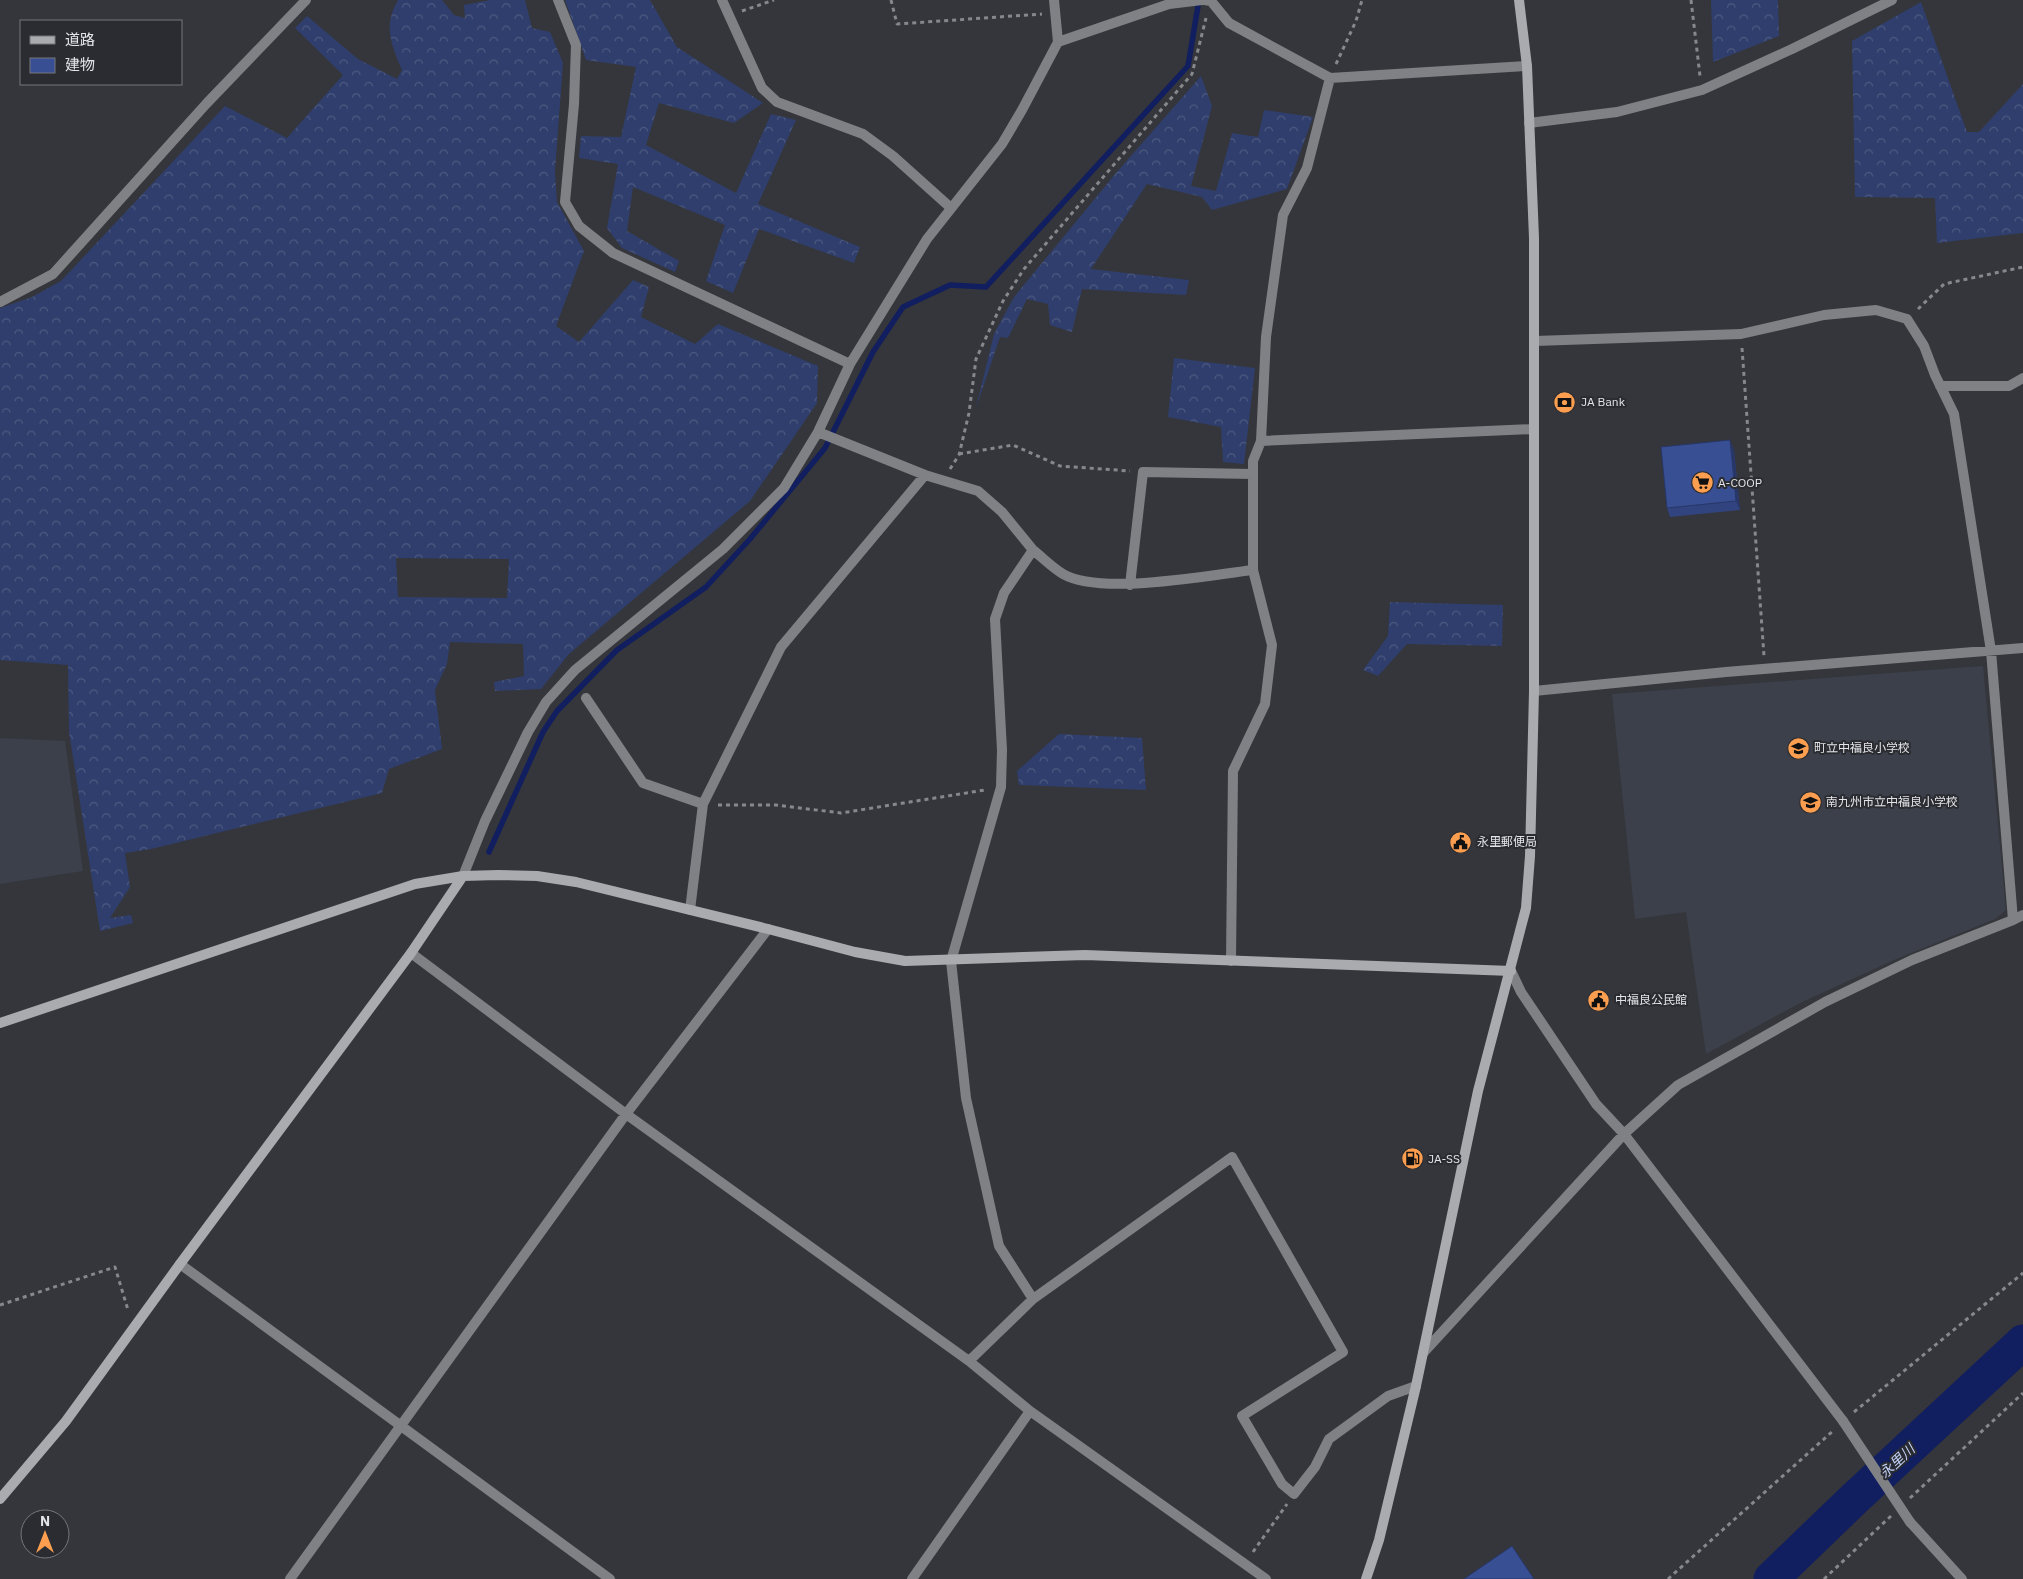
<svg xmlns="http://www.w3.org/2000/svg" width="2023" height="1579" viewBox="0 0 2023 1579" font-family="'IBM Plex Sans','Noto Sans JP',sans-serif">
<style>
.built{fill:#3c404a}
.forest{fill:url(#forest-crowns);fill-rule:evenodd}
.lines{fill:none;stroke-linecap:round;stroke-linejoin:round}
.stream{stroke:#111e5f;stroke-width:5.5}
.river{stroke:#111e5f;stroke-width:35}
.path{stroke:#87888c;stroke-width:3;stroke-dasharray:4 4;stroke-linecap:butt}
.street{stroke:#808184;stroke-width:10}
.secondary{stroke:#aaabaf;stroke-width:10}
.street-bridge{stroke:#808184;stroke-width:10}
.wall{fill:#31447f}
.shaded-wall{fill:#283768}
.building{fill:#394f94;stroke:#283768}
.labels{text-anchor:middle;stroke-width:4;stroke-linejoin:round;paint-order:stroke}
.poi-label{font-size:12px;fill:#e3e4e7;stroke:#2a2c31;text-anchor:start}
.water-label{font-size:14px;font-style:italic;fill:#c2d2fa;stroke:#2a2c31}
</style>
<defs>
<pattern id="forest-crowns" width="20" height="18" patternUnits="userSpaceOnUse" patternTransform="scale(1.25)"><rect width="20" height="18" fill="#2f3e6c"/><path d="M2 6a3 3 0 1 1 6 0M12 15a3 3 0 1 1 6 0" fill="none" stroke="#4d5a81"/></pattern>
</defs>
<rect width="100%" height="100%" fill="#34363b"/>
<path class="built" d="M 1983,666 L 2006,910 L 1995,919 L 1894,960 L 1800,1003 L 1706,1054 L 1686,912 L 1635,919 L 1612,694 Z
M 0,738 L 65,741 L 83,871 L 0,884 Z"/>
<path class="forest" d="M 398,0 L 442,0 L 454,15 L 465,18 L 464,5 L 490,0 L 525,0 L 532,28 L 550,32 L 563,63 L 555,171 L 557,202 L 584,251 L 556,326 L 579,342 L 633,280 L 649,287 L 641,317 L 695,344 L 718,324 L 818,366 L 817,403 L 750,501 L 569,654 L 541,689 L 495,691 L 494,682 L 524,676 L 523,644 L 450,642 L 447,664 L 435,690 L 442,749 L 389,769 L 382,793 L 151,849 L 125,853 L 130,887 L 110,918 L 131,915 L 133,923 L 100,931 L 69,732 L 68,665 L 0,660 L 0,308 L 32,297 L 61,281 L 225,106 L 287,138 L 343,75 L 295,28 L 307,16 L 358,59 L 397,79 L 402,70 C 391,45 383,25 398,0 ZM 396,558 L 509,559 L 507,598 L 398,597 Z
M 565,0 L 650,0 L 677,47 L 763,103 L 734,123 L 659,103 L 646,145 L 736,193 L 771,114 L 796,120 L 758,204 L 860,247 L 854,263 L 759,229 L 733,293 L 706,281 L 725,225 L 633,187 L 627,231 L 679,261 L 675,272 L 622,248 L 607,228 L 618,164 L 579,158 L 581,136 L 621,137 L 636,67 L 586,60 Z
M 1711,0 L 1778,0 L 1779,36 L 1713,62 Z
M 1921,2 L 1967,132 L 1979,132 L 2023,84 L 2023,233 L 1937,243 L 1935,198 L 1855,197 L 1852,41 Z
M 1201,76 L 1212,106 L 1191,186 L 1216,191 L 1232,133 L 1258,137 L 1264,110 L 1313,117 L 1287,189 L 1212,210 L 1202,197 L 1147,184 L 1091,269 L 1189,280 L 1186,295 L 1082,289 L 1072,332 L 1050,325 L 1048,304 L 1027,299 L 1008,338 L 1000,337 L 976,408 L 994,334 L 1014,297 L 1116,173 Z
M 1174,358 L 1255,368 L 1244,464 L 1223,462 L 1221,427 L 1168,417 Z
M 1390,602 L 1503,605 L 1502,646 L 1407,644 L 1378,676 L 1363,670 L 1388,636 Z
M 1059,734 L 1142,738 L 1146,790 L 1019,785 L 1017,771 Z"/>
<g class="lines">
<path class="stream" d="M 489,852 L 543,732 L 557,711 L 617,650 L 706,587 L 750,539 L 825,448 L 873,352 L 903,307 L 950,285 L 986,287 L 1188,66 L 1199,0"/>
<path class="river" d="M 1771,1579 L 1853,1500 L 2023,1342"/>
<path class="path" d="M 891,0 L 897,24 L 1042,14
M 1691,0 L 1700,76
M 742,11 L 774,0
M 1336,64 L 1356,21 L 1362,0
M 1918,309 L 1944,284 L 2023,267
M 1742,348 L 1764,656
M 959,454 L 1013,445 L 1060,466 L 1130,471
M 950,469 L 959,455 L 969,413 L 976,359 L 1003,301 L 1024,269 L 1192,74 L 1206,18
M 718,805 L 776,805 L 841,813 L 985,790
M 0,1305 L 115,1267 L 128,1310
M 1854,1412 L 2023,1273
M 1910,1498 L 2023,1393
M 1253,1552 L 1287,1504
M 1668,1579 L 1834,1430
M 1824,1579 L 1891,1516"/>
<path class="street" d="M 558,0 L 576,45 L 574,104 L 565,202 L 579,226 L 613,253 L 850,364
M 722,0 L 762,88 L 777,102 L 863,134 L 893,156 L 951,208
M 1204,0 L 1211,1 L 1229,23 L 1330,78 L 1527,66
M 1058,42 L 1169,4 L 1202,0
M 1529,123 L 1617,112 L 1702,90 L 1792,49 L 1892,0
M 0,302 L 53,274 L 207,103 L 306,0
M 1940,386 L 2009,386 L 2023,378
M 818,432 L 925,475 L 978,491 L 1002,512 L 1033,550 L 1004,593 L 995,619 L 1002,750 L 1001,787 L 951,961 L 966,1098 L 999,1246 L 1033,1299
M 1261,441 L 1266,337 L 1283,215 L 1307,168 L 1330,78
M 1033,550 C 1043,558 1053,568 1063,574 C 1101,596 1209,575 1253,570
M 1130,585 L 1143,472 L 1253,474
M 1534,691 L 1726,672 L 2023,648
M 586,698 L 643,783 L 703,804
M 463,876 L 485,821 L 528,732 L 546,702 L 575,670 L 723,549 L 784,488 L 818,432 L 850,364 L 927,239 L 1002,144 L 1022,110 L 1058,42 L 1054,0
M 690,910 L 703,804 L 781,647 L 925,475
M 2013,920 L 2023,915
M 411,953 L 626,1114 L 969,1361 L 1030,1411 L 1266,1579
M 1231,961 L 1233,771 L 1265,704 L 1272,645 L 1253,570 L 1253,461 L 1261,441 L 1534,429
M 1511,971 L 1521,992 L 1596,1104 L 1624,1134 L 1843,1421
M 180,1264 L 610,1579
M 1423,1353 L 1624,1134 L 1678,1085 L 1825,1002 L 1912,960 L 2013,920 L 1991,651 L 1954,414 L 1935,375 L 1924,346 L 1907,319 L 1876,310 L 1824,315 L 1741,334 L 1535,341
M 969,1361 L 1033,1299 L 1232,1157 L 1343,1352 L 1242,1416 L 1282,1484 L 1294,1494 L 1315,1467 L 1329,1439 L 1388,1396 L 1416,1386
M 1910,1522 L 1962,1579
M 290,1579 L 626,1114 L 768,929
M 912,1579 L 1030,1411"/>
<path class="secondary" d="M 0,1023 L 415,884 L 463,876 L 498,875 L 537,876 L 576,882 L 768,929 L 855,952 L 905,961 L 1085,955 L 1511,971
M 0,1499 L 66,1421 L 180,1264 L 411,953 L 463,876
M 1366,1579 L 1379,1540 L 1416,1386 L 1478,1091 L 1526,908 L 1530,856 L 1534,691 L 1534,238 L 1527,66 L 1519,0"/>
<path class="street-bridge" d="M 1843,1421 L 1910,1522"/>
</g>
<path class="wall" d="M 1734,450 L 1740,510 L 1670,517 L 1667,508 Z"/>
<path class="shaded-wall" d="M 1730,440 L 1734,450 L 1740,510 L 1736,501 Z"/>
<path class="building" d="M 1730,440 L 1736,501 L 1667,508 L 1661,447 Z
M 1512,1546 L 1534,1579 L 1464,1579 Z"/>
<defs>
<symbol id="bank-disc" viewBox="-11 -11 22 22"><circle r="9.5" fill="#fb9e50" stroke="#2a2c31"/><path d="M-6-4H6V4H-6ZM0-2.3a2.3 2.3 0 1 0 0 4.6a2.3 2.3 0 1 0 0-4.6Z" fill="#111"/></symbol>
<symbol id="supermarket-disc" viewBox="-11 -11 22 22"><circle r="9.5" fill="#fb9e50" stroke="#2a2c31"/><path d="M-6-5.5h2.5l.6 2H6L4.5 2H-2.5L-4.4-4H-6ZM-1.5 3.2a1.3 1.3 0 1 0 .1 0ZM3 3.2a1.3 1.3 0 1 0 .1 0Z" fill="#111"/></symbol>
<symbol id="school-disc" viewBox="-11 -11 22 22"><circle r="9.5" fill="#fb9e50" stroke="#2a2c31"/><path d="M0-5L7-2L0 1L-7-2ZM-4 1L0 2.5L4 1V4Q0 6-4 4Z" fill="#111"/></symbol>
<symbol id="civic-disc" viewBox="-11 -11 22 22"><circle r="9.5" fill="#fb9e50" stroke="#2a2c31"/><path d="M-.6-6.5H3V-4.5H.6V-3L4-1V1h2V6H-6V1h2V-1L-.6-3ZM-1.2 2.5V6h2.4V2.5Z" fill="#111"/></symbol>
<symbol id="fuel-disc" viewBox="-11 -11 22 22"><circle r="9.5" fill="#fb9e50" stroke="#2a2c31"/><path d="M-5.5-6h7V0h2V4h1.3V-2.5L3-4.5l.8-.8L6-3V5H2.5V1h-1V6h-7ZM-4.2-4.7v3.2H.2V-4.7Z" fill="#111"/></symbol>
</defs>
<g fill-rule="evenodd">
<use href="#bank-disc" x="1552" y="390" width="25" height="25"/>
<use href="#supermarket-disc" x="1690" y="470" width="25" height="25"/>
<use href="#school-disc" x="1786" y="736" width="25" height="25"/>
<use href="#school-disc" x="1798" y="790" width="25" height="25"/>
<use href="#civic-disc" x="1448" y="830" width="25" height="25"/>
<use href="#civic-disc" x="1586" y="988" width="25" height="25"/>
<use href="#fuel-disc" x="1400" y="1146" width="25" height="25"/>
</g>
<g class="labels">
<g class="poi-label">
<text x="1581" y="406">JA Bank</text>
<text x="1718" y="487">A-COOP</text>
<text x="1814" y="752">町立中福良小学校</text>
<text x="1826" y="806">南九州市立中福良小学校</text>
<text x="1477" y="846">永里郵便局</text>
<text x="1615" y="1004">中福良公民館</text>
<text x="1428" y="1163">JA-SS</text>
</g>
<g class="water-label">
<text transform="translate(1897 1461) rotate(-43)" y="5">永里川</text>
</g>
</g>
<rect x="20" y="20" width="162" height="65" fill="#2a2c31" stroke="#74767a"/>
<rect x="30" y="36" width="25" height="8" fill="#aaabaf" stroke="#74767a"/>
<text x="65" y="45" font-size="15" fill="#e3e4e7">道路</text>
<rect x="30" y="58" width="25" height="15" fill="#394f94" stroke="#74767a"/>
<text x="65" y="70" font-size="15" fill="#e3e4e7">建物</text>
<g transform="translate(45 1534)"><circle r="24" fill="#2a2c31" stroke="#74767a"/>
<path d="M0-4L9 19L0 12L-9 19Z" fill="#fb9e50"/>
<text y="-8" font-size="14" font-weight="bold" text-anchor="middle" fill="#e3e4e7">N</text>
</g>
</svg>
